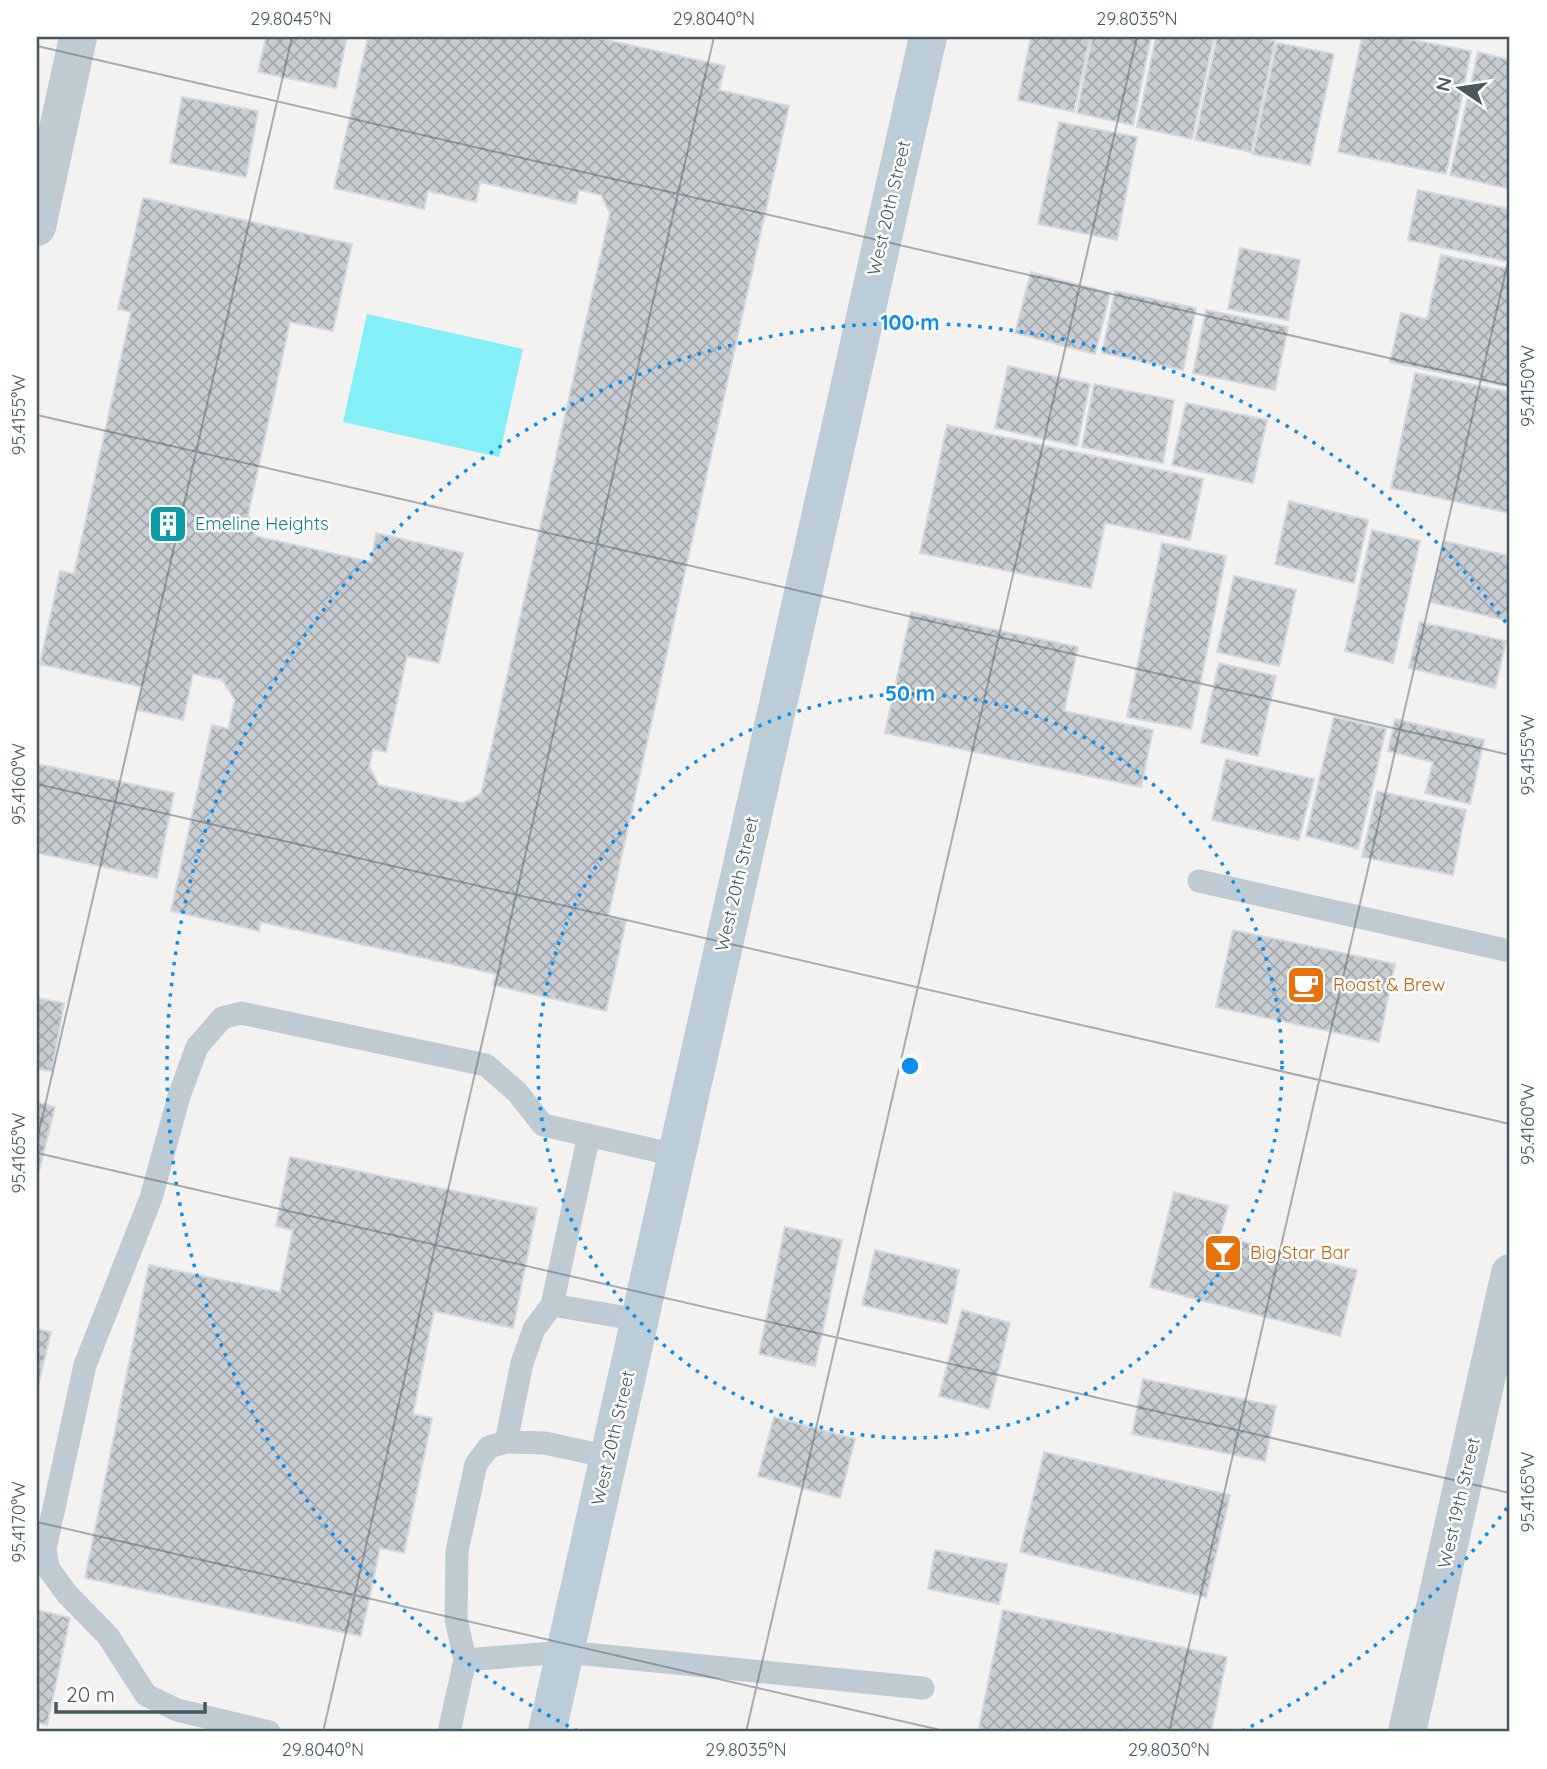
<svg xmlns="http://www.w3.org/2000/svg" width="1547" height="1769" viewBox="0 0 1547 1769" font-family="Quicksand,sans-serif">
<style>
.water{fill:#84eff7}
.building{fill:url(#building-cross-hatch);stroke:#d5d8dd;stroke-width:2}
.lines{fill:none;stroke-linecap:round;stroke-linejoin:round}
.service{stroke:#becbd2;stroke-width:23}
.minor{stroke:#becbd2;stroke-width:38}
.tertiary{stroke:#becbd2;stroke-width:38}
.secondary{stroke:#bdcdd7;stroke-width:38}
.ticks{fill:none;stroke:#475861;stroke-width:2;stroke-opacity:0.45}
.ring{fill:none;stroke:#0b8dec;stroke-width:3.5;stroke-dasharray:3.5 7}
.labels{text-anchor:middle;stroke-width:5;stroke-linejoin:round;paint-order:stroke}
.street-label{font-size:18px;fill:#475861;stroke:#fff}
.culture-label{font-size:18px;fill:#0d838f;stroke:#fff;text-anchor:start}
.food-label{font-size:18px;fill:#c56008;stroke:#fff;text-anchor:start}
.centre{fill:#0b8dec;stroke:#fff;stroke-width:3.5}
.ring-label{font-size:21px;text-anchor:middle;font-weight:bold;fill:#0b8dec;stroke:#fff;stroke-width:5;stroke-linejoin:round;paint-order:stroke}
.neatline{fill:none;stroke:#475861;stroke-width:2.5}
.ticks-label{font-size:18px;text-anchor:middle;fill:#475861}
</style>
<defs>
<pattern id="building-cross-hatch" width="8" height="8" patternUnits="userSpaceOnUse" patternTransform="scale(1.75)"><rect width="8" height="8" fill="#c8cdd2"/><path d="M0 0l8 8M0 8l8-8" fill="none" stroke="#a4a9ae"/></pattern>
</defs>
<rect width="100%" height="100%" fill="#f4f1f1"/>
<path class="water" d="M 367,314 L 523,349 L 499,457 L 343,422 Z"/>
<path class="building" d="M 266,37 L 347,37 L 336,88 L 258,72 Z
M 368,37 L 593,37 L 725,66 L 719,90 L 789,106 L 608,917 L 626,921 L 606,1011 L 493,985 L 496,974 L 261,922 L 259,931 L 171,911 L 212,725 L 228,729 L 235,700 L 222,680 L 193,674 L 183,720 L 137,710 L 142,687 L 40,664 L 60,571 L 74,574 L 131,312 L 118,309 L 143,198 L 352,244 L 333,331 L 290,322 L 248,515 L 255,536 L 371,562 L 376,533 L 463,553 L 439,663 L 407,656 L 386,752 L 373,749 L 369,767 L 379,785 L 463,803 L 481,794 L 610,213 L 601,195 L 579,190 L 576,204 L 480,182 L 476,202 L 428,191 L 424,209 L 334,188 Z
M 1031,37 L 1090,37 L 1074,112 L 1018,100 Z
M 1092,37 L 1151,37 L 1133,125 L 1077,113 Z
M 1156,37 L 1214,37 L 1192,139 L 1137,127 Z
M 1217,37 L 1256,37 L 1275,41 L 1251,152 L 1195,140 Z
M 1362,37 L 1397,37 L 1471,51 L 1446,174 L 1338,152 Z
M 1277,43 L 1334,54 L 1310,165 L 1253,154 Z
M 1478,52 L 1510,60 L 1510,189 L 1450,175 Z
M 182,97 L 258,111 L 246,177 L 170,163 Z
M 1059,122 L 1137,137 L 1117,240 L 1038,224 Z
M 1418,190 L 1510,209 L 1510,262 L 1408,240 Z
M 1240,248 L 1300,260 L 1288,320 L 1228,309 Z
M 1441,255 L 1510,269 L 1510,387 L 1390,362 L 1401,313 L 1427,319 Z
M 1031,272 L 1110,293 L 1095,354 L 1015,333 Z
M 1115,291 L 1196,308 L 1183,370 L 1102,353 Z
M 1206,310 L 1288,327 L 1275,390 L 1193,373 Z
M 1008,366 L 1090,384 L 1077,446 L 995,428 Z
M 1415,373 L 1510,392 L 1510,513 L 1391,488 Z
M 1094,384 L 1174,400 L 1163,463 L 1082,447 Z
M 1186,403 L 1267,420 L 1253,483 L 1172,465 Z
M 947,425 L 1203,479 L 1190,540 L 1105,523 L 1091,588 L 920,553 Z
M 1289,501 L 1368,520 L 1354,583 L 1275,564 Z
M 1372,530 L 1420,541 L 1393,663 L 1345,651 Z
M 1444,541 L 1510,556 L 1509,621 L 1430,602 Z
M 1162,543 L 1226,556 L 1191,729 L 1127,717 Z
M 1234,576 L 1296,590 L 1279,666 L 1217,652 Z
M 911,612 L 1078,647 L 1064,711 L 1153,730 L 1141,787 L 885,733 Z
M 1420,622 L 1506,641 L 1495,688 L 1409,668 Z
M 1219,663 L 1276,676 L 1258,756 L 1201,743 Z
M 1334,717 L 1386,729 L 1358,849 L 1306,836 Z
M 1395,719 L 1484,740 L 1470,804 L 1425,793 L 1433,762 L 1388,751 Z
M 1226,759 L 1314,779 L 1299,840 L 1212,820 Z
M 37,764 L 174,793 L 157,878 L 37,853 Z
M 1377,791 L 1466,810 L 1453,875 L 1362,857 Z
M 1233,930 L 1395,964 L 1379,1042 L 1216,1007 Z
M 37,998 L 64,1003 L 52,1071 L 37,1069 Z
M 37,1102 L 55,1107 L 37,1179 Z
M 290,1157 L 537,1208 L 513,1328 L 434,1311 L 413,1414 L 432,1418 L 404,1553 L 380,1548 L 361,1636 L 85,1578 L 149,1265 L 280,1292 L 293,1230 L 276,1226 Z
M 1174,1192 L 1228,1206 L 1220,1236 L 1357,1270 L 1340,1336 L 1150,1287 Z
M 785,1227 L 842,1240 L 815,1366 L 759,1354 Z
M 875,1250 L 959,1270 L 947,1324 L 862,1305 Z
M 962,1310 L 1010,1323 L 989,1409 L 939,1396 Z
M 37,1329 L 51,1332 L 37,1390 Z
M 1143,1379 L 1276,1406 L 1265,1461 L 1132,1434 Z
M 774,1417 L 855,1439 L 840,1498 L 758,1476 Z
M 1044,1452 L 1230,1495 L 1206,1597 L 1020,1552 Z
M 935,1550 L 1007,1564 L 999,1604 L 928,1589 Z
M 37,1610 L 70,1618 L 47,1725 L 37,1722 Z
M 1003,1610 L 1227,1657 L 1211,1732 L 978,1732 Z"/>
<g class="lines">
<path class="service" d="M 1199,881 L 1510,951
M 552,1305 L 589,1135
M 506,1442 L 522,1363 L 534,1329 L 552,1305 L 640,1320
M 465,1660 L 565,1652 L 923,1688
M 269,1732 L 177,1710 L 146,1695 L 108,1636 L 67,1594 L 48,1568 L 45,1549 L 85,1365 L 151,1198 L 179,1096 L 197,1047 L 222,1018 L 241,1013 L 486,1065 L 517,1092 L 543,1125 L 676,1155
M 449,1732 L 465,1660 L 456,1619 L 457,1551 L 476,1464 L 489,1447 L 506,1442 L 545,1443 L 609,1457"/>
<path class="minor" d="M 37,227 L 78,37"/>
<path class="tertiary" d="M 1407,1732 L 1510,1273"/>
<path class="secondary" d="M 547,1732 L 928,37"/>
</g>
<path class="ticks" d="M 37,46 L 1510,386M 37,415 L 1510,755M 37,784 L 1510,1124M 37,1140 L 292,37M 37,1153 L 1510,1493M 37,1522 L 949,1732M 323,1732 L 714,37M 746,1732 L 1137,37M 1169,1732 L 1510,253"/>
<g class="ring">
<circle cx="910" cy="1066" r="372"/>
<path d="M1507 1508A743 743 0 0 1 1242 1731M578 1731A743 743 0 1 1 1507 624"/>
</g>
<defs>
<symbol id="building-square" viewBox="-11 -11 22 22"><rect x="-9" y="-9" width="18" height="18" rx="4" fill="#0f9aa8" stroke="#fff"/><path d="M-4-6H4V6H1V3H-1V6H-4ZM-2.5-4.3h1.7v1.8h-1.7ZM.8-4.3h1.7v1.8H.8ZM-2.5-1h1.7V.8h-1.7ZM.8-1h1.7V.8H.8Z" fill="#fff"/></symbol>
<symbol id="cafe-square" viewBox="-11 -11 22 22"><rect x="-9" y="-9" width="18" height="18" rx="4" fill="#e8710a" stroke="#fff"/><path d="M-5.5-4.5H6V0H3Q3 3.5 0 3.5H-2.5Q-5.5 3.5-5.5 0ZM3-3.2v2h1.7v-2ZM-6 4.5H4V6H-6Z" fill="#fff"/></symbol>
<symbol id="bar-square" viewBox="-11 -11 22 22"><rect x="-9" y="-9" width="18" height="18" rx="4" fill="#e8710a" stroke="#fff"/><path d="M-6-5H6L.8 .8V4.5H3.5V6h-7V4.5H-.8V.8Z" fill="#fff"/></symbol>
</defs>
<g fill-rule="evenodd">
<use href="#building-square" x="146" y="502" width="44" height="44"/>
<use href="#cafe-square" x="1284" y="963" width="44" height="44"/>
<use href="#bar-square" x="1201" y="1231" width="44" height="44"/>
</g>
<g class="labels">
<g class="street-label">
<text transform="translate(889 208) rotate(-77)" y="6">West 20th Street</text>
<text transform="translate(737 884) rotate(-77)" y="6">West 20th Street</text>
<text transform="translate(613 1438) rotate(-77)" y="6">West 20th Street</text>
<text transform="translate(1459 1503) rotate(-77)" y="6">West 19th Street</text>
</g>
<g class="culture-label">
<text x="195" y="530">Emeline Heights</text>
</g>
<g class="food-label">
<text x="1333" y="991">Roast &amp; Brew</text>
<text x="1250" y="1259">Big Star Bar</text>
</g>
</g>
<circle cx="910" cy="1066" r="10" class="centre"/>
<g class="ring-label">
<text x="910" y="330">100 m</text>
<text x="910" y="701">50 m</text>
</g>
<rect width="1547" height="1769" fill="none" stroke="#ffffff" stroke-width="77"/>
<g transform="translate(1460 88) rotate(283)" stroke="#ffffff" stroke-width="5" paint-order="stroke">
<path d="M0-5L12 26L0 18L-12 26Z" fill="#475861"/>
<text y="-10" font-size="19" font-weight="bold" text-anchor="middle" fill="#475861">N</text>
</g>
<path d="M56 1702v10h149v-10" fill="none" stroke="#475861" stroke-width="3.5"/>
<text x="66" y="1702" font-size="21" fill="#475861" stroke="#ffffff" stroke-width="5" paint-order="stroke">20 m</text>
<rect x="38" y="38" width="1470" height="1692" class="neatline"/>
<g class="ticks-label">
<text x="291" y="25">29.8045°N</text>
<text x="714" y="25">29.8040°N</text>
<text x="1137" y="25">29.8035°N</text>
<text transform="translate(1528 386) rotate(-90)" y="6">95.4150°W</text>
<text transform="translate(19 415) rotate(-90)" y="6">95.4155°W</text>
<text transform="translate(1528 755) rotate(-90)" y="6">95.4155°W</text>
<text transform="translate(19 784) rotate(-90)" y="6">95.4160°W</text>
<text transform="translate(1528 1124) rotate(-90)" y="6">95.4160°W</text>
<text transform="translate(19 1153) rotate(-90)" y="6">95.4165°W</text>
<text transform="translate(1528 1492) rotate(-90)" y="6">95.4165°W</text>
<text transform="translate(19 1522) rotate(-90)" y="6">95.4170°W</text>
<text x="323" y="1756">29.8040°N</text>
<text x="746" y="1756">29.8035°N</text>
<text x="1169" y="1756">29.8030°N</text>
</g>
</svg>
